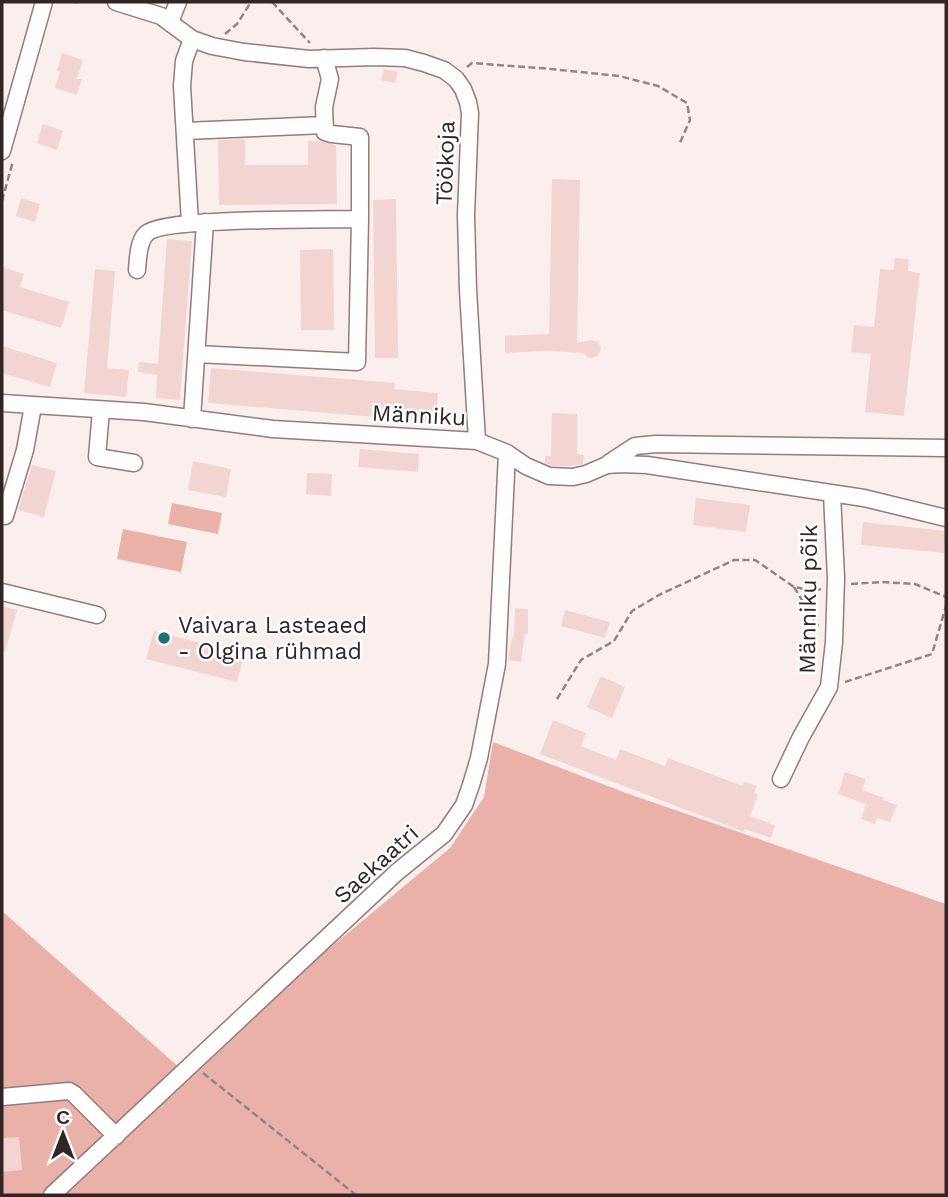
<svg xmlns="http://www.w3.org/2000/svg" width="948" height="1197" viewBox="0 0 948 1197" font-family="'Work Sans',sans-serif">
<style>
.grass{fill:#eab1a9}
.building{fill:#f2d5d1}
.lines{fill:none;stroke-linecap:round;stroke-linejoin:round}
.minor-casing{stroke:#967b77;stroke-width:19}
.path{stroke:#918684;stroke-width:2.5;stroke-dasharray:7 3.5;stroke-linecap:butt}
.minor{stroke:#fff;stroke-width:16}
.poi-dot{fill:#236e73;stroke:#fff;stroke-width:2.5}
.labels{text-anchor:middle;stroke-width:5;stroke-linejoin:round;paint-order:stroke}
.street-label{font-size:23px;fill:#312624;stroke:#fff}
.poi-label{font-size:23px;fill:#312624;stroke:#fff;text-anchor:start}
</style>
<rect width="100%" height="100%" fill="#fbefed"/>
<path class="grass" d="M 172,503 L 222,513 L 218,534 L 168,524 Z
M 123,529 L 187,542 L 181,572 L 117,559 Z
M 493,742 L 626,793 L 946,904 L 946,1195 L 65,1195 L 325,952 L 450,848 L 484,797 Z
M 2,911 L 180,1068 L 43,1195 L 2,1195 Z"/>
<path class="building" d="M 62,53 L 83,60 L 77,79 L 82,79 L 77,95 L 55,88 L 60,72 L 57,71 Z
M 384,69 L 398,72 L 395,83 L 381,80 Z
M 43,124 L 63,131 L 57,150 L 37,143 Z
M 245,139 L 245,165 L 308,165 L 308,141 L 320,141 L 336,145 L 337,204 L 219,205 L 218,140 Z
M 552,179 L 580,180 L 577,343 L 592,340 L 598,342 L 601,347 L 600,352 L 597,356 L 592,358 L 587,357 L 584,353 L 548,351 L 505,353 L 505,336 L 549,334 Z
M 21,198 L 40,204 L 35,222 L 16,216 Z
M 396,199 L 398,358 L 375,358 L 373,200 Z
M 167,239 L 192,241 L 180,400 L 156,398 L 157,375 L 138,372 L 139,362 L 158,364 Z
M 333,249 L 334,330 L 301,330 L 300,250 Z
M 895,258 L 909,259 L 908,271 L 920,273 L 904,416 L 865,412 L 871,354 L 851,352 L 854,325 L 874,327 L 880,269 L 893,270 Z
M 2,267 L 24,274 L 20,287 L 69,302 L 61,328 L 2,310 Z
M 95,269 L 115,271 L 107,368 L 129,370 L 126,397 L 84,393 Z
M 2,346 L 57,363 L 50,387 L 2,373 Z
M 211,368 L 395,383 L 394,389 L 438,393 L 435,422 L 208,403 Z
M 552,413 L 577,414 L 577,454 L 584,455 L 583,464 L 572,466 L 551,466 L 545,463 L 545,456 L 551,456 Z
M 360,449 L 419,454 L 418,472 L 358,467 Z
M 193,461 L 231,469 L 226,497 L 188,490 Z
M 32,465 L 56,471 L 44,517 L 18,510 Z
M 307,473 L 332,474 L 331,496 L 306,494 Z
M 696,498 L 750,505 L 746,532 L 693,525 Z
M 863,522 L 946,531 L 944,553 L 861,545 Z
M 2,606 L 17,610 L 5,652 L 2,652 Z
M 515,608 L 528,609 L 528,634 L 525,634 L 521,662 L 508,660 L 512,637 L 514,638 Z
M 565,610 L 610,622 L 605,638 L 561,626 Z
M 154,631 L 244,654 L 237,682 L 146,659 Z
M 601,676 L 625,687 L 612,718 L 587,707 Z
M 553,720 L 586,733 L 581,746 L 616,760 L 620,749 L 665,766 L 668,758 L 743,786 L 744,782 L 757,786 L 754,793 L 758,794 L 750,816 L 775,825 L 771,838 L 745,829 L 744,832 L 540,754 Z
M 845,772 L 866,779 L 862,790 L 884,798 L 883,800 L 897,805 L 890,822 L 877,818 L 875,824 L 861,819 L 866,804 L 838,794 Z
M 19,1137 L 22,1170 L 2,1172 L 2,1138 Z"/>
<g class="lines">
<defs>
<path id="minor" d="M 116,2 L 161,16 L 192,39 L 212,46 L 244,52 L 309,59 L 374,57 L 405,58 L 424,63 L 444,70 L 456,79 L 463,89 L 468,102 L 470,113 L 466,215 L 468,290 L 477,441
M 170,22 L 178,2
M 185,131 L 325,125
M 2,151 L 44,2
M 190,223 L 182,86 L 184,61 L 192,39
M 137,270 C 138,259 138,242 146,234 C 162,217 328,220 360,219
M 197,354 L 357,362 L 360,219 L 360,137 L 332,134 L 325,132 L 324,107 L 330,79 L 324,58
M 2,403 L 144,412 L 273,429 L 477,441 L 507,453 L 526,466 L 549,476 L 573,477 L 586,474 L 607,465 L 621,464 L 647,465 L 864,498 L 946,518
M 101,410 L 97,457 L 134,463
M 192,419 L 205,222
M 609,463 L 635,446 L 656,444 L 946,448
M 5,516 L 25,450 L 33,406
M 2,592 L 97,615
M 781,779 L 801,737 L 829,687 L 834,642 L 836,578 L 832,494
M 2,1097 L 69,1091 L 74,1094 L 116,1136
M 52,1195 L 397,872 L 444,834 L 464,805 L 471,785 L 479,758 L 497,664 L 507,453"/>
</defs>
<use href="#minor" class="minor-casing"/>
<path class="path" d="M 73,2 L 78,2
M 272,2 L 310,43
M 225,34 L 237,24 L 251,2
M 467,67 L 472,63 L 551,69 L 619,76 L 658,86 L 687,103 L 690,120 L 679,145
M 2,201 L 13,161
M 851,584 L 882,582 L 915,584 L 946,597
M 794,587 L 818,626
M 845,682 L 932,654 L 946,606
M 557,699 L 581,660 L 614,641 L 632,611 L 659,595 L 734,560 L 755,560 L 794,587 L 814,591 L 821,589
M 203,1073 L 356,1195"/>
<use href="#minor" class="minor"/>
</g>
<circle class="poi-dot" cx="164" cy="638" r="7"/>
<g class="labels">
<g class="street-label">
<text transform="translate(445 163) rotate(-88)" y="8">Töökoja</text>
<text transform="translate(419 415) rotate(3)" y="8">Männiku</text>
<text transform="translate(808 599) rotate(-89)" y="8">Männiku põik</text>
<text transform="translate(376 864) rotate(-42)" y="8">Saekaatri</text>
</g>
<g class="poi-label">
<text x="178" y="633">Vaivara Lasteaed<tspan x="178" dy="26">- Olgina rühmad</tspan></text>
</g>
</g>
<rect width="948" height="1197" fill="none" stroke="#312624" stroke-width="7"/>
<g transform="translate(63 1134)" stroke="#ffffff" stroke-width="5" paint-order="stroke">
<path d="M0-5L12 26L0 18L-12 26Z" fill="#312624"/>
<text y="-10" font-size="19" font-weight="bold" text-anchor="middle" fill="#312624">С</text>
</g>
</svg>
